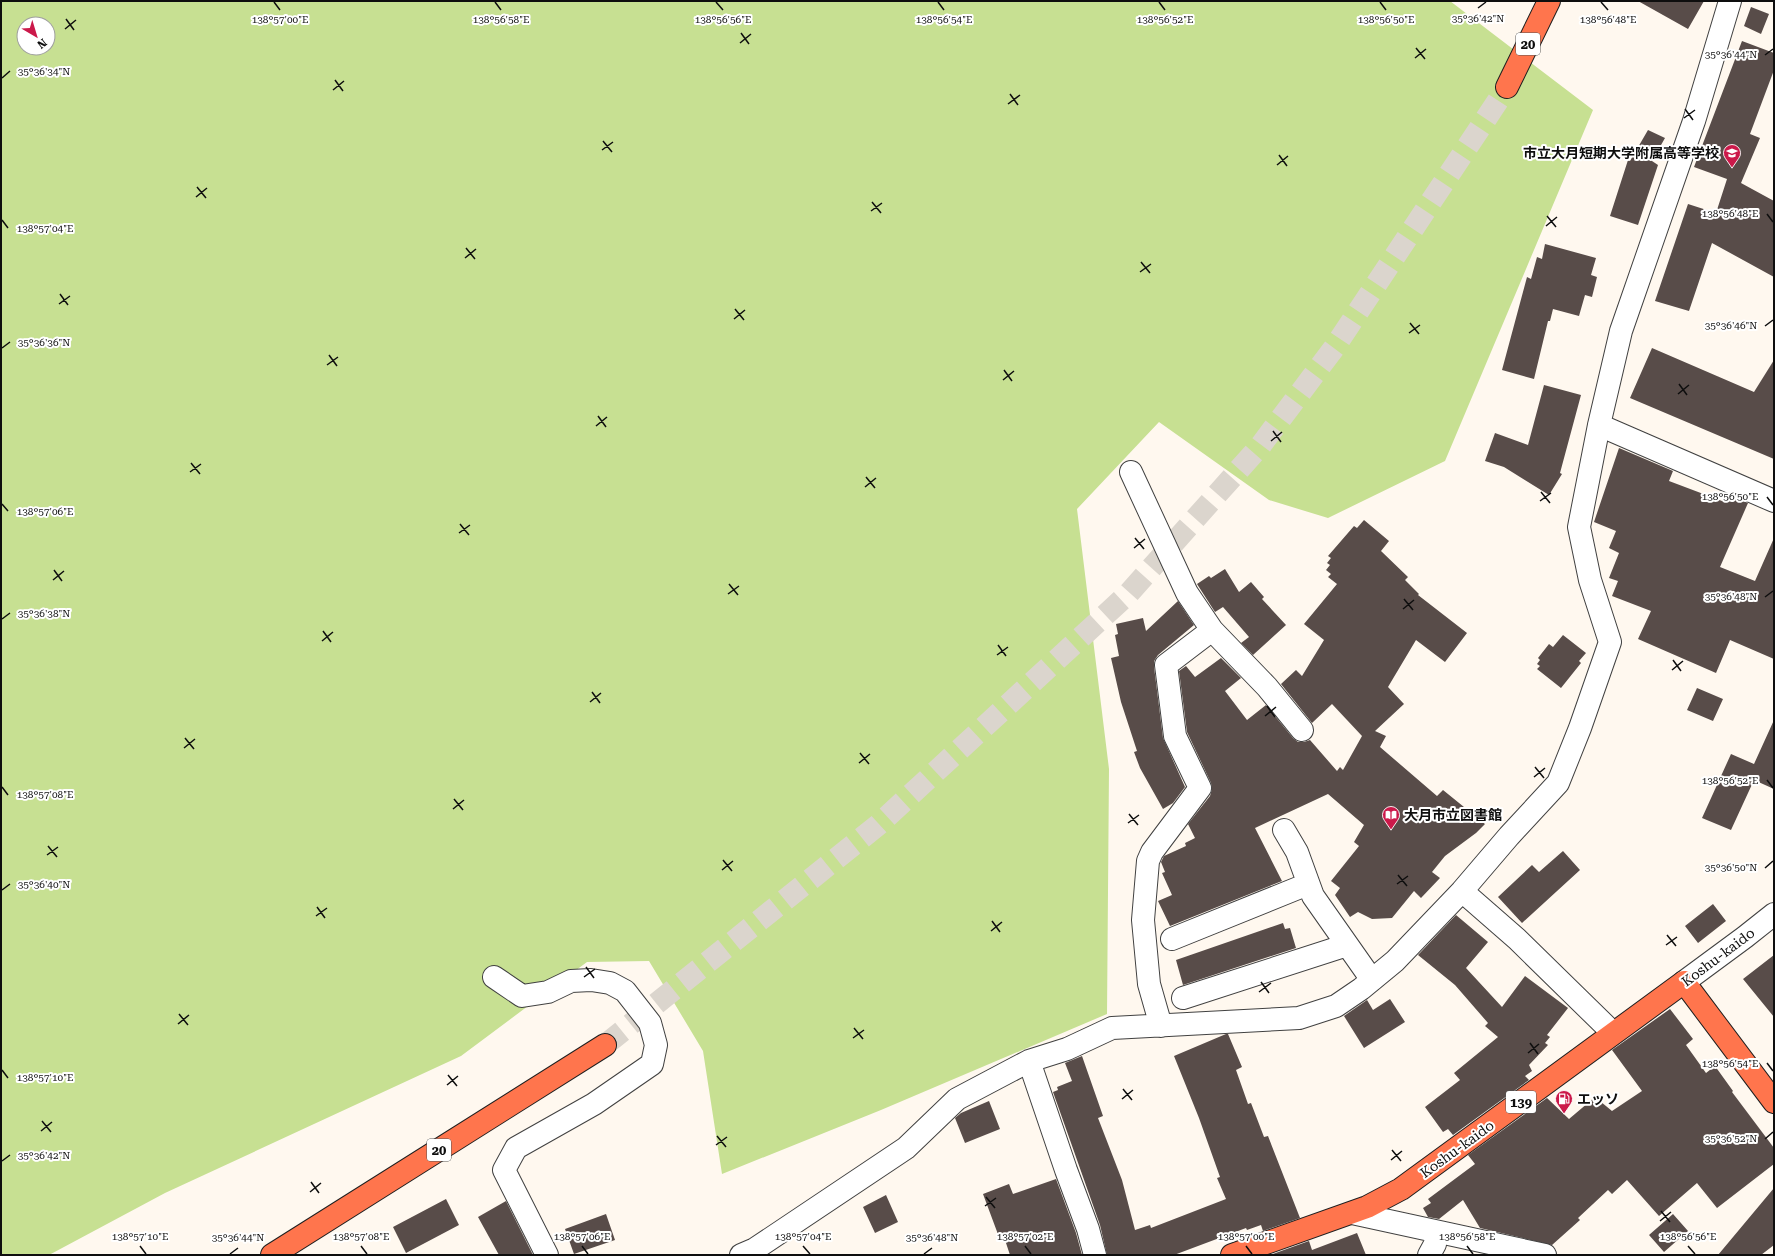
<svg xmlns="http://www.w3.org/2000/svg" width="1775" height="1256" viewBox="0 0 1775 1256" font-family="'Roboto Serif','Noto Sans JP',serif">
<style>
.forest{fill:#c7e092;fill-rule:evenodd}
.building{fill:#584c49}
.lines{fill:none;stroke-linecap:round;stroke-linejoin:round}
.highway-tunnel{stroke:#dbd5cd;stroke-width:22;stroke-dasharray:22 11;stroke-linecap:butt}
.minor-casing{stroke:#414141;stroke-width:24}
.highway-casing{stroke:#1f1f1f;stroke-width:24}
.minor{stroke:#fff;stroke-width:22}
.highway{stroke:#ff754d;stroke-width:22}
.ticks{fill:none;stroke:#0e0e0e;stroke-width:1.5}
.labels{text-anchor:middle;stroke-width:4;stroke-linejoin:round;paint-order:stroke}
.shield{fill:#fff;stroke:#565656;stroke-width:1}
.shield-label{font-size:13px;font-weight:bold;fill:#0e0e0e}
.poi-label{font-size:14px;font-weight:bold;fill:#0e0e0e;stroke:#fff;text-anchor:start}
.street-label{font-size:14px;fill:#0e0e0e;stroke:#fff}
.ticks-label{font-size:10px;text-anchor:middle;fill:#0e0e0e;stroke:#fff;stroke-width:4;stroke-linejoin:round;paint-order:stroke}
</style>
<rect width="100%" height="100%" fill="#fff8ef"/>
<path class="forest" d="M 1,1 L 1450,1 L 1593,110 L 1445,461 L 1328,518 L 1269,500 L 1159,422 L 1077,509 L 1109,769 L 1107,1014 L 881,1110 L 722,1174 L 703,1051 L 649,961 L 587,962 L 461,1056 L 165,1193 L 49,1255 L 1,1255 ZM 24,24 L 48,24 L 48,48 L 24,48 Z"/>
<path class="building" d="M 1638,1 L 1704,1 L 1688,29 Z
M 1751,7 L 1769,14 L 1761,34 L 1744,26 Z
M 1742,41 L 1774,53 L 1774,70 L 1750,134 L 1760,138 L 1741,183 L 1774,201 L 1774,277 L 1712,243 L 1689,311 L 1655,301 L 1688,204 L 1716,213 L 1727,179 L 1694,167 Z
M 1648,130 L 1665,138 L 1652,161 L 1658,165 L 1638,225 L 1610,216 L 1628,160 L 1630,161 Z
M 1545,244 L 1596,258 L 1591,275 L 1597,277 L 1592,297 L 1585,295 L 1579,316 L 1553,309 L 1550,321 L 1548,321 L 1534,379 L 1502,370 L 1527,277 L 1531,279 L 1537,257 L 1542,259 Z
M 1652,348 L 1754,392 L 1774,360 L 1774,459 L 1630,398 Z
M 1544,385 L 1581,395 L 1560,473 L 1562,474 L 1549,495 L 1504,467 L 1485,461 L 1495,433 L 1528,445 Z
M 1619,448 L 1673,471 L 1669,481 L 1722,501 L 1725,493 L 1748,503 L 1720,567 L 1755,581 L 1774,538 L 1774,659 L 1730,640 L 1716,673 L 1638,639 L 1651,611 L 1612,596 L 1618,581 L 1609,578 L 1619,553 L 1609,548 L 1616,531 L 1594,522 Z
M 1364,520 L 1389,541 L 1381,551 L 1408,577 L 1405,580 L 1419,594 L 1418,595 L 1467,633 L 1445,662 L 1416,640 L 1388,687 L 1404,704 L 1375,731 L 1386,736 L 1380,747 L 1437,796 L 1443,790 L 1485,824 L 1476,833 L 1445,856 L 1432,872 L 1440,878 L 1421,898 L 1414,891 L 1392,918 L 1372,919 L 1358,912 L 1350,917 L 1335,895 L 1340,888 L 1331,881 L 1359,846 L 1354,842 L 1364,825 L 1328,794 L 1255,828 L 1282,881 L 1170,926 L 1158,901 L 1172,895 L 1162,873 L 1165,872 L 1161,862 L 1164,856 L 1186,846 L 1185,843 L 1195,838 L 1188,824 L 1210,796 L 1212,789 L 1211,783 L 1187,732 L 1179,671 L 1186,666 L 1195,677 L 1221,658 L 1241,678 L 1225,691 L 1247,720 L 1266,705 L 1293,738 L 1298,742 L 1304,742 L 1310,740 L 1337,771 L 1340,767 L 1343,770 L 1362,736 L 1332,704 L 1312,723 L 1281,684 L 1296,670 L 1302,676 L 1324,640 L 1304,624 L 1337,584 L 1328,577 L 1331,574 L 1326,570 L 1330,565 L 1327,563 L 1331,558 L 1328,556 L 1354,526 L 1357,528 Z
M 1225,569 L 1239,592 L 1251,582 L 1264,597 L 1262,599 L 1286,625 L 1253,655 L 1241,643 L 1249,637 L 1223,607 L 1215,612 L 1197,584 L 1209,576 L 1211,578 Z
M 1178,601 L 1194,625 L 1158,655 L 1154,661 L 1154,667 L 1163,738 L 1185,787 L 1173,803 L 1163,809 L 1140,768 L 1134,752 L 1137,751 L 1121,702 L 1111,658 L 1119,656 L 1115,635 L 1118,634 L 1116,624 L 1143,618 L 1146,631 Z
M 1563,635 L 1586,653 L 1579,661 L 1581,663 L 1561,688 L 1537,669 L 1540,666 L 1537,664 L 1540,660 L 1538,658 L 1549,644 L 1553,647 Z
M 1697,688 L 1723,699 L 1713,721 L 1687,710 Z
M 1774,720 L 1774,789 L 1754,780 L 1731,830 L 1702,818 L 1731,754 L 1754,764 Z
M 1563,851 L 1580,870 L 1522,923 L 1498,897 L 1532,865 L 1539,872 Z
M 1713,904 L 1726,921 L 1698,943 L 1685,926 Z
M 1456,915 L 1488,942 L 1466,968 L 1502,1007 L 1525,976 L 1568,1008 L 1547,1035 L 1550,1037 L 1545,1043 L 1548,1045 L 1529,1065 L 1532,1071 L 1525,1076 L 1529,1080 L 1453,1135 L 1448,1129 L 1443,1132 L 1425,1107 L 1460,1080 L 1454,1073 L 1498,1037 L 1485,1026 L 1488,1023 L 1455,985 L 1418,955 Z
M 1283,923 L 1285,929 L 1290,928 L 1296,948 L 1183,985 L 1176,960 Z
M 1774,955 L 1774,1017 L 1743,979 Z
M 1390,999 L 1405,1022 L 1364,1048 L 1344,1016 L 1367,1000 L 1373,1010 Z
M 1670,1009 L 1693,1039 L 1686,1045 L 1706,1073 L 1715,1066 L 1733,1091 L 1732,1092 L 1774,1148 L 1774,1164 L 1717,1208 L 1697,1183 L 1659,1216 L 1627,1180 L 1612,1194 L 1608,1190 L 1578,1218 L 1580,1220 L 1552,1245 L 1480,1228 L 1463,1200 L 1439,1219 L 1428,1217 L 1423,1208 L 1431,1203 L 1428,1199 L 1475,1164 L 1468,1155 L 1547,1098 L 1569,1119 L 1595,1097 L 1612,1111 L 1642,1091 L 1612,1050 Z
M 1226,1034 L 1228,1034 L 1242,1067 L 1236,1070 L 1248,1104 L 1251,1103 L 1264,1137 L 1268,1136 L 1300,1218 L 1263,1231 L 1261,1225 L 1247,1230 L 1246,1228 L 1174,1255 L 1107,1255 L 1100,1225 L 1053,1092 L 1058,1090 L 1057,1087 L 1072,1081 L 1065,1063 L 1082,1056 L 1103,1116 L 1098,1118 L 1122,1180 L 1135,1230 L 1150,1225 L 1151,1228 L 1226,1199 L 1217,1178 L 1220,1177 L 1199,1118 L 1174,1056 Z
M 989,1101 L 1000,1129 L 965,1143 L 955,1118 L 961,1113 Z
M 1056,1179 L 1076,1233 L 1082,1255 L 1010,1255 L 1005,1240 L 1001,1242 L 999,1237 L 983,1194 L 1009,1184 L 1013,1194 Z
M 1774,1188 L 1774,1245 L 1761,1255 L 1718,1255 Z
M 886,1195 L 898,1222 L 875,1233 L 863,1207 Z
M 446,1199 L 459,1225 L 406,1253 L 393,1227 Z
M 506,1201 L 533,1255 L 499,1255 L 478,1217 Z
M 606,1214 L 615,1240 L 574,1254 L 565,1229 Z
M 1673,1214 L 1688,1231 L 1664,1252 L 1649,1235 Z
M 1357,1233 L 1366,1255 L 1270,1255 L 1309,1241 L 1312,1250 Z"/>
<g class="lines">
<path class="highway-tunnel" d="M 605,1045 L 878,825 L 1129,593 L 1261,445 L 1334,348 L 1507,87"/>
<defs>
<path id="minor" d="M 1599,425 L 1774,501
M 1131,472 L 1187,593 L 1212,630 L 1267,687 L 1302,730
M 1284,830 L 1297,852 L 1313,896 L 1372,980
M 1462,891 L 1517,939 L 1613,1033
M 1172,939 L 1308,884
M 494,977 L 522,996 L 548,992 L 571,981 L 591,980 L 610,983 L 625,991 L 650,1023 L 656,1045 L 652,1064 L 594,1104 L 516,1148 L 504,1170 L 547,1255
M 1684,982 L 1745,937 L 1774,914
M 1183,998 L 1347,945
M 1161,1026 L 1149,984 L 1143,920 L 1148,861 L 1152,852 L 1200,788 L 1175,736 L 1166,665 L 1212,630
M 1029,1061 L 1066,1170 L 1088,1229 L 1095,1255
M 1352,1213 L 1545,1255
M 741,1255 L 755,1249 L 906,1148 L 957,1099 L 1029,1061 L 1067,1049 L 1112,1028 L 1299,1018 L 1336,1006 L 1361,989 L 1395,961 L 1462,891 L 1509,836 L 1558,783 L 1580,728 L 1610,642 L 1590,580 L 1579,527 L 1599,425 L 1621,331 L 1694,121 L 1730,1
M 1429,1255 L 1435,1244 L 1436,1232"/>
<path id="highway" d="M 1507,87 L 1549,1
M 272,1255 L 605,1045
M 1232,1255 L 1367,1207 L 1401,1189 L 1684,982 L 1774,1102"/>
</defs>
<use href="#minor" class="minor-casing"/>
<use href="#highway" class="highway-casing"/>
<use href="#minor" class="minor"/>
<use href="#highway" class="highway"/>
</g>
<path class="ticks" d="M 274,2 L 280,10M 495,2 L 501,10M 716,2 L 723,10M 938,2 L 944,10M 1159,2 L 1165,10M 1380,2 L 1386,10M 1601,2 L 1608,10M 1478,8 L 1486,2M 66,19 L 74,30M 65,29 L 76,20M 741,33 L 749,44M 740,43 L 751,34M 1416,48 L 1425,59M 1765,55 L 1773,49M 1415,58 L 1426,49M 2,78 L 10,71M 335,80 L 343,91M 333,90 L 344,81M 1010,94 L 1018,105M 1008,104 L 1020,95M 1685,109 L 1693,120M 1684,118 L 1695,110M 603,141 L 612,152M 602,150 L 613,142M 1279,155 L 1287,166M 1277,165 L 1288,156M 197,187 L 206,198M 196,197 L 207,188M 872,202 L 881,213M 871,211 L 882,203M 1767,214 L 1773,222M 1547,216 L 1556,227M 2,220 L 8,228M 1546,226 L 1557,217M 466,248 L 475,259M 465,258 L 476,249M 1141,262 L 1150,273M 1140,272 L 1151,264M 60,294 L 68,305M 59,304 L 70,296M 735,309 L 744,320M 734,319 L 745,310M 1410,323 L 1419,334M 1765,326 L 1773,320M 1409,333 L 1420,325M 2,348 L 10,342M 329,355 L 337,366M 327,365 L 338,357M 1004,370 L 1012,381M 1003,380 L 1014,371M 1679,384 L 1687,395M 1678,394 L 1689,385M 598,416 L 606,427M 596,426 L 607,417M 1273,431 L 1281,442M 1271,441 L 1282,432M 191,463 L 200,474M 190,472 L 201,464M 866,477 L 875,488M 865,487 L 876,478M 1541,492 L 1550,503M 1767,497 L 1773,505M 1540,501 L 1551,493M 2,504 L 8,511M 460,524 L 469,535M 459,533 L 470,525M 1135,538 L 1144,549M 1134,548 L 1145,539M 54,570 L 62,581M 53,580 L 64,571M 729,584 L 738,595M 728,594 L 739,586M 1765,597 L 1773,591M 1404,599 L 1413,610M 1403,609 L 1414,600M 2,619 L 10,613M 323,631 L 331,642M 322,641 L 333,632M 998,645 L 1006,656M 997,655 L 1008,647M 1673,660 L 1681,671M 1672,670 L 1683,661M 592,692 L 600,703M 590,702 L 601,693M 1267,706 L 1275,717M 1265,716 L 1276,707M 185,738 L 194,749M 184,748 L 195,739M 860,753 L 869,764M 859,763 L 870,754M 1535,767 L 1544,778M 1534,777 L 1545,768M 1767,780 L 1773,788M 2,787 L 8,795M 454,799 L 463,810M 453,809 L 464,800M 1129,814 L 1138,825M 1128,823 L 1139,815M 48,846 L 57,857M 47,855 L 58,847M 723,860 L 732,871M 1765,868 L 1773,861M 722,870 L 733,861M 1398,875 L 1407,886M 1397,884 L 1408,876M 2,890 L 10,884M 317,907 L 325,918M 316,916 L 327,908M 992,921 L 1000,932M 991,931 L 1002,922M 1667,935 L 1676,946M 1666,945 L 1677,937M 586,967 L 594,978M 584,977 L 595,969M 1261,982 L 1269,993M 1259,992 L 1271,983M 179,1014 L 188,1025M 178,1024 L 189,1015M 854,1028 L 863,1039M 853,1038 L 864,1030M 1530,1043 L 1538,1054M 1528,1053 L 1539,1044M 1767,1063 L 1773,1071M 2,1070 L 8,1078M 448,1075 L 457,1086M 447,1085 L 458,1076M 1123,1089 L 1132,1100M 1122,1099 L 1133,1090M 42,1121 L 51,1132M 41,1131 L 52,1122M 717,1136 L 726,1147M 1765,1139 L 1773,1132M 716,1145 L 727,1137M 1392,1150 L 1401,1161M 1391,1160 L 1402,1151M 2,1161 L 10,1155M 311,1182 L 319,1193M 310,1192 L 321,1183M 986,1197 L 995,1208M 985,1206 L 996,1198M 1661,1211 L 1670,1222M 1660,1221 L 1671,1212M 140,1246 L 146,1254M 361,1246 L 367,1254M 582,1246 L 588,1254M 803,1246 L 810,1254M 1025,1246 L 1031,1254M 1246,1246 L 1252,1254M 1467,1246 L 1473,1254M 1688,1246 L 1695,1254M 230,1254 L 238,1248M 924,1254 L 932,1248"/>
<defs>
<symbol id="school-pin" viewBox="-11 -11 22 30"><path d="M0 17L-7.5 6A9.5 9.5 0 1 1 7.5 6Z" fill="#cb194a" stroke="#fff"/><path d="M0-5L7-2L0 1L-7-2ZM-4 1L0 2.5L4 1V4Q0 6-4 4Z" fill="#fff"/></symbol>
<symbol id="library-pin" viewBox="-11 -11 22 30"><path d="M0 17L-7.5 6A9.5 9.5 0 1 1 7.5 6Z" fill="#cb194a" stroke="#fff"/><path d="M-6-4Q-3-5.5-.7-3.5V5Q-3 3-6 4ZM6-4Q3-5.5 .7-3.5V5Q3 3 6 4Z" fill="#fff"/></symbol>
<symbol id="fuel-pin" viewBox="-11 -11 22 30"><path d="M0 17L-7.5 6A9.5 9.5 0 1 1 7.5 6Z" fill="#cb194a" stroke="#fff"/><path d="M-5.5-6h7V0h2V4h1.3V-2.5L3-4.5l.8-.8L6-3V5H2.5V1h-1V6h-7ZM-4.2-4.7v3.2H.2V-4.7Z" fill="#fff"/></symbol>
</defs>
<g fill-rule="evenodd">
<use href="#school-pin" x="1722" y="143" width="20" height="27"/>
<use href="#library-pin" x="1381" y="805" width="20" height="27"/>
<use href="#fuel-pin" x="1554" y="1089" width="20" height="27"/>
</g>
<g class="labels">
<g class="shield">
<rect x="1516" y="33" width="24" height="22" rx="3"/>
<rect x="1506" y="1091" width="30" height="22" rx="3"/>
<rect x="427" y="1139" width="24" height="22" rx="3"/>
</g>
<g class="shield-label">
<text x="1528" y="49">20</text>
<text x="1521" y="1107">139</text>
<text x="439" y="1155">20</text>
</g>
<g class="poi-label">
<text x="1719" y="158" text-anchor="end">市立大月短期大学附属高等学校</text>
<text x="1404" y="820">大月市立図書館</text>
<text x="1577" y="1104">エッソ</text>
</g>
<g class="street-label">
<text transform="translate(1718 957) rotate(-37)" y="5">Koshu-kaido</text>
<text transform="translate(1457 1149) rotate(-36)" y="5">Koshu-kaido</text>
</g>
</g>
<g class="ticks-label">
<text x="1478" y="22">35°36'42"N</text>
<text x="280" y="23">138°57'00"E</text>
<text x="501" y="23">138°56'58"E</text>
<text x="723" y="23">138°56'56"E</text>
<text x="944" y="23">138°56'54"E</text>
<text x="1165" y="23">138°56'52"E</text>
<text x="1386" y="23">138°56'50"E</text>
<text x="1608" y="23">138°56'48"E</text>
<text x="1731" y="58">35°36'44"N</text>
<text x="44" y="75">35°36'34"N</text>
<text x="1730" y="217">138°56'48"E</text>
<text x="45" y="232">138°57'04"E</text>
<text x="1731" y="329">35°36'46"N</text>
<text x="44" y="346">35°36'36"N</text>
<text x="1730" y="500">138°56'50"E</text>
<text x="45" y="515">138°57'06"E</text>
<text x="1731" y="600">35°36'48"N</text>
<text x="44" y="617">35°36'38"N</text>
<text x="1730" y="784">138°56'52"E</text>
<text x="45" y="798">138°57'08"E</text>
<text x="1731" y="871">35°36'50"N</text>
<text x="44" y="888">35°36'40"N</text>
<text x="1730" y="1067">138°56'54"E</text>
<text x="45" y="1081">138°57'10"E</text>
<text x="1731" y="1142">35°36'52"N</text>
<text x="44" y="1159">35°36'42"N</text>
<text x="140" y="1240">138°57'10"E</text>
<text x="361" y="1240">138°57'08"E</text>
<text x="582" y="1240">138°57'06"E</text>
<text x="803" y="1240">138°57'04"E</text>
<text x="1025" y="1240">138°57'02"E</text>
<text x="1246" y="1240">138°57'00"E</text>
<text x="1467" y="1240">138°56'58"E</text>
<text x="1688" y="1240">138°56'56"E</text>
<text x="238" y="1241">35°36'44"N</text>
<text x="932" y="1241">35°36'48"N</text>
</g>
<rect width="1775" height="1256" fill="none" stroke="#0e0e0e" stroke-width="4"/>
<g transform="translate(36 36) rotate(142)"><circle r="19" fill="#ffffff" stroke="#9f9f9f"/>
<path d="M0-3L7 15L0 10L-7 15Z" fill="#cb194a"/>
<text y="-6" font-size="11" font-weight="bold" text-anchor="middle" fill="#0e0e0e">N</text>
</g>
</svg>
